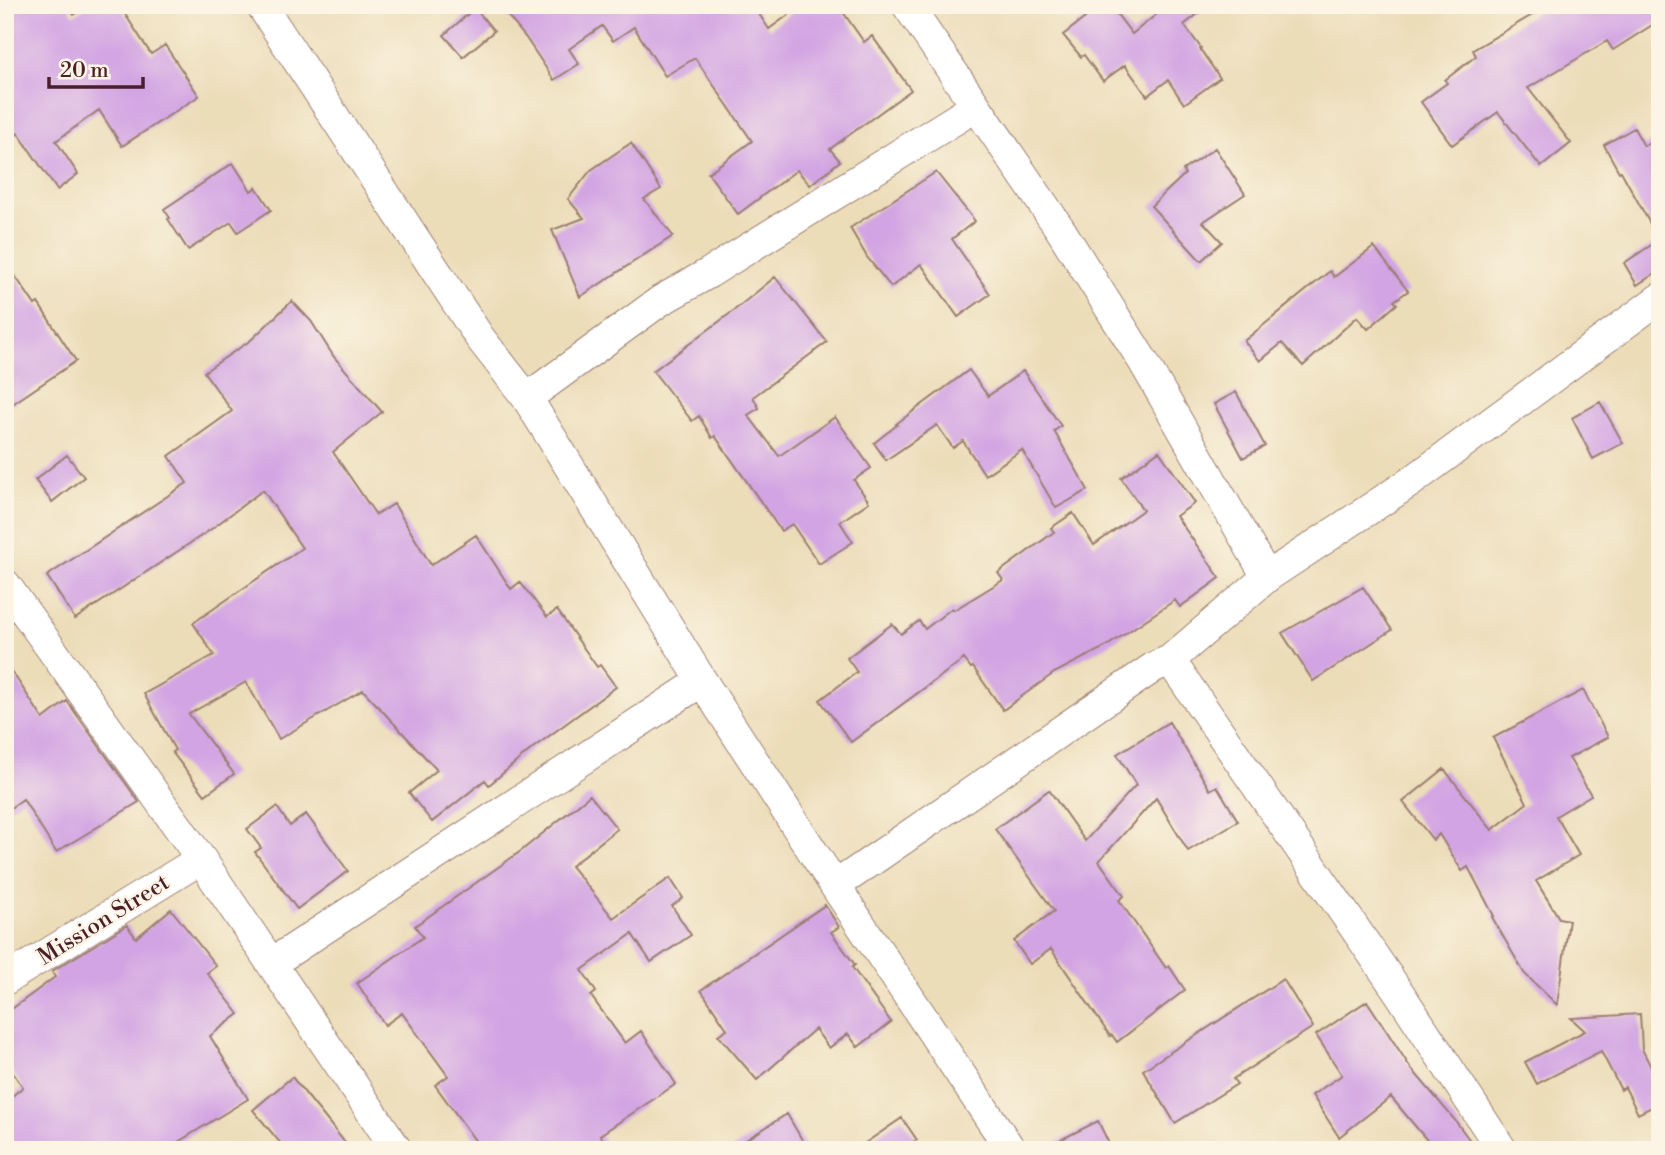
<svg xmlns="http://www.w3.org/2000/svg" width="1665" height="1155" viewBox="0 0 1665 1155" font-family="'Libre Bodoni',serif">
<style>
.building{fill:#d2a4e3}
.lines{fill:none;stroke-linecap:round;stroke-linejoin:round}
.minor-casing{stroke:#9b7e72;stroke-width:32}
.minor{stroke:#fff;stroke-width:30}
.labels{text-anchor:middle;stroke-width:5;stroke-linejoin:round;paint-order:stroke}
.street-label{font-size:23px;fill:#4a1f2b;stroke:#fcf5e5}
</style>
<rect width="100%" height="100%" fill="#fcf5e5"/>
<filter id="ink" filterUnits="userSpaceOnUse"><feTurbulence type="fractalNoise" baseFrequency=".0143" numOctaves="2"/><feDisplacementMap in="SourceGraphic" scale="14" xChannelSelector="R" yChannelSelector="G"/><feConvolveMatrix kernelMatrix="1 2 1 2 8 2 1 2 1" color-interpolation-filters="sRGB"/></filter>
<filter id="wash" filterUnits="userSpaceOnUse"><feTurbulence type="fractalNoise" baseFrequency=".00686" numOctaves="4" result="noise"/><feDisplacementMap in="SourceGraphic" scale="28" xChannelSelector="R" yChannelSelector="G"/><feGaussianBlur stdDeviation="1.57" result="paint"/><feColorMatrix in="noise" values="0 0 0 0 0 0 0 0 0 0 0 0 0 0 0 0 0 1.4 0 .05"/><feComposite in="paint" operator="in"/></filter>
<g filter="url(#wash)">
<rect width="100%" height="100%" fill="#ecddb9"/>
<g id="blocks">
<path class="building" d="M 5,5 L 67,5 L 74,15 L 89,5 L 119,5 L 151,54 L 165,45 L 199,96 L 122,146 L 99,110 L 56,141 L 78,174 L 57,190 L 18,133 L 16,135 L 5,119 Z
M 499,5 L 753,5 L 769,29 L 802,5 L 838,5 L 864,42 L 872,36 L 911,90 L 830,149 L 840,161 L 810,185 L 797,170 L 738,214 L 708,173 L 752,141 L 695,58 L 665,76 L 634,27 L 613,41 L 602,26 L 569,49 L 579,64 L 554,80 L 526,38 Z
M 1075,5 L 1110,5 L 1132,34 L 1168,5 L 1209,5 L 1184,25 L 1201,48 L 1200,49 L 1220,78 L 1184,104 L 1168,80 L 1147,96 L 1125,65 L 1103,81 L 1084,55 L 1081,57 L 1063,35 L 1085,18 Z
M 1549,5 L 1660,5 L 1660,20 L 1613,50 L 1607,41 L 1528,88 L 1571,143 L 1541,167 L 1498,112 L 1452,145 L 1421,102 L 1447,83 L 1445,80 L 1476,56 L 1473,50 Z
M 475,8 L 494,31 L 463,57 L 444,35 Z
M 1634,128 L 1644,146 L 1660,137 L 1660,270 L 1637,285 L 1624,263 L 1659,240 L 1621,171 L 1619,172 L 1604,145 Z
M 631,143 L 661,189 L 644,199 L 673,236 L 580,297 L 552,230 L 584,218 L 568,199 L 591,170 Z
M 1215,148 L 1245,194 L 1203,222 L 1222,242 L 1201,261 L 1151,206 L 1185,174 L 1183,170 Z
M 233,163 L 251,191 L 256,187 L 271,210 L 238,232 L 231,222 L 188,250 L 168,219 L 170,218 L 164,209 Z
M 936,172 L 975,221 L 952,239 L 990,294 L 958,317 L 921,264 L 891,287 L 867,257 L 850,228 Z
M 1374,247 L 1408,291 L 1394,301 L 1397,304 L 1368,329 L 1357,317 L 1303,366 L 1282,343 L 1260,361 L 1244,341 L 1330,271 L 1334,277 Z
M 5,261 L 35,305 L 38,303 L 76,361 L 5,409 Z
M 775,277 L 827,342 L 753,397 L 759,408 L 748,415 L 779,456 L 835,417 L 871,468 L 854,480 L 869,502 L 840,522 L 853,542 L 819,564 L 792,524 L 781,531 L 715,436 L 712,438 L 699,416 L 692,421 L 653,371 L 732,312 Z
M 292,301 L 311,321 L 334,357 L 382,412 L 333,452 L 376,515 L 394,504 L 431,565 L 476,535 L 511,589 L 520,582 L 547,617 L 557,610 L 597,667 L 600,665 L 616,687 L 534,747 L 489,785 L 485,780 L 432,822 L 409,793 L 437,770 L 363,690 L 279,739 L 246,682 L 189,714 L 234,774 L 205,795 L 172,752 L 175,750 L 144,694 L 214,655 L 193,623 L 302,548 L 263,490 L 210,530 L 75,619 L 47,576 L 187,483 L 169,456 L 232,411 L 204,372 L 251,340 Z
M 969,370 L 988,396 L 1023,371 L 1061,426 L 1054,431 L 1088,490 L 1056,508 L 1022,450 L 985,475 L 963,441 L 953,448 L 937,425 L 886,460 L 874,443 L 897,425 L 896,424 Z
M 1236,392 L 1265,446 L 1243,458 L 1214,404 Z
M 1600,402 L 1623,443 L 1593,459 L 1572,418 Z
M 1159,451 L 1195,503 L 1176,516 L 1220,578 L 1180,607 L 1175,600 L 1107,646 L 1054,673 L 1003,710 L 973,667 L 971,668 L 964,659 L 851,742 L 820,700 L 857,672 L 847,658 L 892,624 L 901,634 L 919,621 L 925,629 L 952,608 L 954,610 L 1003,580 L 998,573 L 1054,532 L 1051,528 L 1073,513 L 1094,545 L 1143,510 L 1121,478 Z
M 67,455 L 84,477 L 52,502 L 35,480 Z
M 1363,587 L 1392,630 L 1313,681 L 1282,633 Z
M 5,661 L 43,719 L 67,701 L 139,802 L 56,852 L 23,799 L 5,812 Z
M 1583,690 L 1608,737 L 1569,758 L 1591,795 L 1556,816 L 1579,855 L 1536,881 L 1559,918 L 1569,920 L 1557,1005 L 1524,973 L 1492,917 L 1494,916 L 1468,867 L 1462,871 L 1439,834 L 1433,840 L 1403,802 L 1444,769 L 1492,830 L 1527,803 L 1493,738 Z
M 1169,722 L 1210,790 L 1217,786 L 1238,821 L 1188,851 L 1156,798 L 1099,861 L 1124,896 L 1119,900 L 1166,968 L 1169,966 L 1185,990 L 1117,1042 L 1112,1035 L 1110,1036 L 1051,949 L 1030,964 L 1014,941 L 1054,911 L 995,829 L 1049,790 L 1085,841 L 1136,785 L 1117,754 Z
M 590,795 L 617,829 L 571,866 L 613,918 L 670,878 L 683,898 L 672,906 L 691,935 L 651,962 L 632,934 L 582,970 L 596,992 L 591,996 L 625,1043 L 641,1031 L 676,1084 L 600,1135 L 611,1150 L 482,1150 L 435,1085 L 448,1076 L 402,1013 L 385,1025 L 357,983 L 423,937 L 415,926 L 521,851 Z
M 277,807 L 290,826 L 306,814 L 348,871 L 297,909 L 255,852 L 261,848 L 247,829 Z
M 825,905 L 839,927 L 831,932 L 855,965 L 852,967 L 891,1022 L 858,1047 L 848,1034 L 829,1048 L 815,1029 L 757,1080 L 718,1035 L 727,1029 L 701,990 Z
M 171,909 L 216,966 L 207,973 L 239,1014 L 210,1036 L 248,1099 L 165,1150 L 5,1150 L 5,1102 L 23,1087 L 5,1062 L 5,1014 L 55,977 L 52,972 L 54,970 L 127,925 L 136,938 Z
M 1283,979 L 1313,1027 L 1233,1079 L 1237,1084 L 1175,1123 L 1143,1070 Z
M 1367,1001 L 1410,1067 L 1454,1119 L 1477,1150 L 1435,1150 L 1391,1097 L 1339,1137 L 1312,1095 L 1342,1075 L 1316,1035 Z
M 1640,1014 L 1642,1049 L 1654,1073 L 1652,1074 L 1660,1090 L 1660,1103 L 1638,1114 L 1625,1087 L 1621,1090 L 1601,1051 L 1537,1084 L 1525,1062 L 1585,1031 L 1571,1018 Z
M 292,1077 L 351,1150 L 286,1150 L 253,1110 Z
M 787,1114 L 808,1150 L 730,1150 Z
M 902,1118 L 917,1140 L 902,1150 L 855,1150 Z
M 1098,1121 L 1112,1150 L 1040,1150 Z"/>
</g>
</g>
<g filter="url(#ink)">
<use href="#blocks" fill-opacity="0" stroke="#9b7e72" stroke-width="2"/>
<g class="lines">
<defs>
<path id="minor" d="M 261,5 L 480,338 L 527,398 L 702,681 L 835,886 L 1011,1150
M 907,5 L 1060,229 L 1143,361 L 1267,577
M 527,398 L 660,301 L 709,273 L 975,107
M 5,584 L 201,859 L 397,1150
M 1170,660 L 1400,994 L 1502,1150
M 835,886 L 1154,667 L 1170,660 L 1267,577 L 1412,481 L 1660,298
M 272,963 L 702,681
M 5,980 L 201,859"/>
</defs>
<use href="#minor" class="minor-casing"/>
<use href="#minor" class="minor"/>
</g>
</g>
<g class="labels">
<g class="street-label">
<text transform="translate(103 919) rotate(-32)" y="8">Mission Street</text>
</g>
</g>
<rect width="1665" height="1155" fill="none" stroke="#fcf5e5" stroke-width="28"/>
<path d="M49 77v10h94v-10" fill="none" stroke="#4a1f2b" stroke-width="3.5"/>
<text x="60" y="77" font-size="21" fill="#4a1f2b" stroke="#fcf5e5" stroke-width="5" paint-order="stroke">20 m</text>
</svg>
